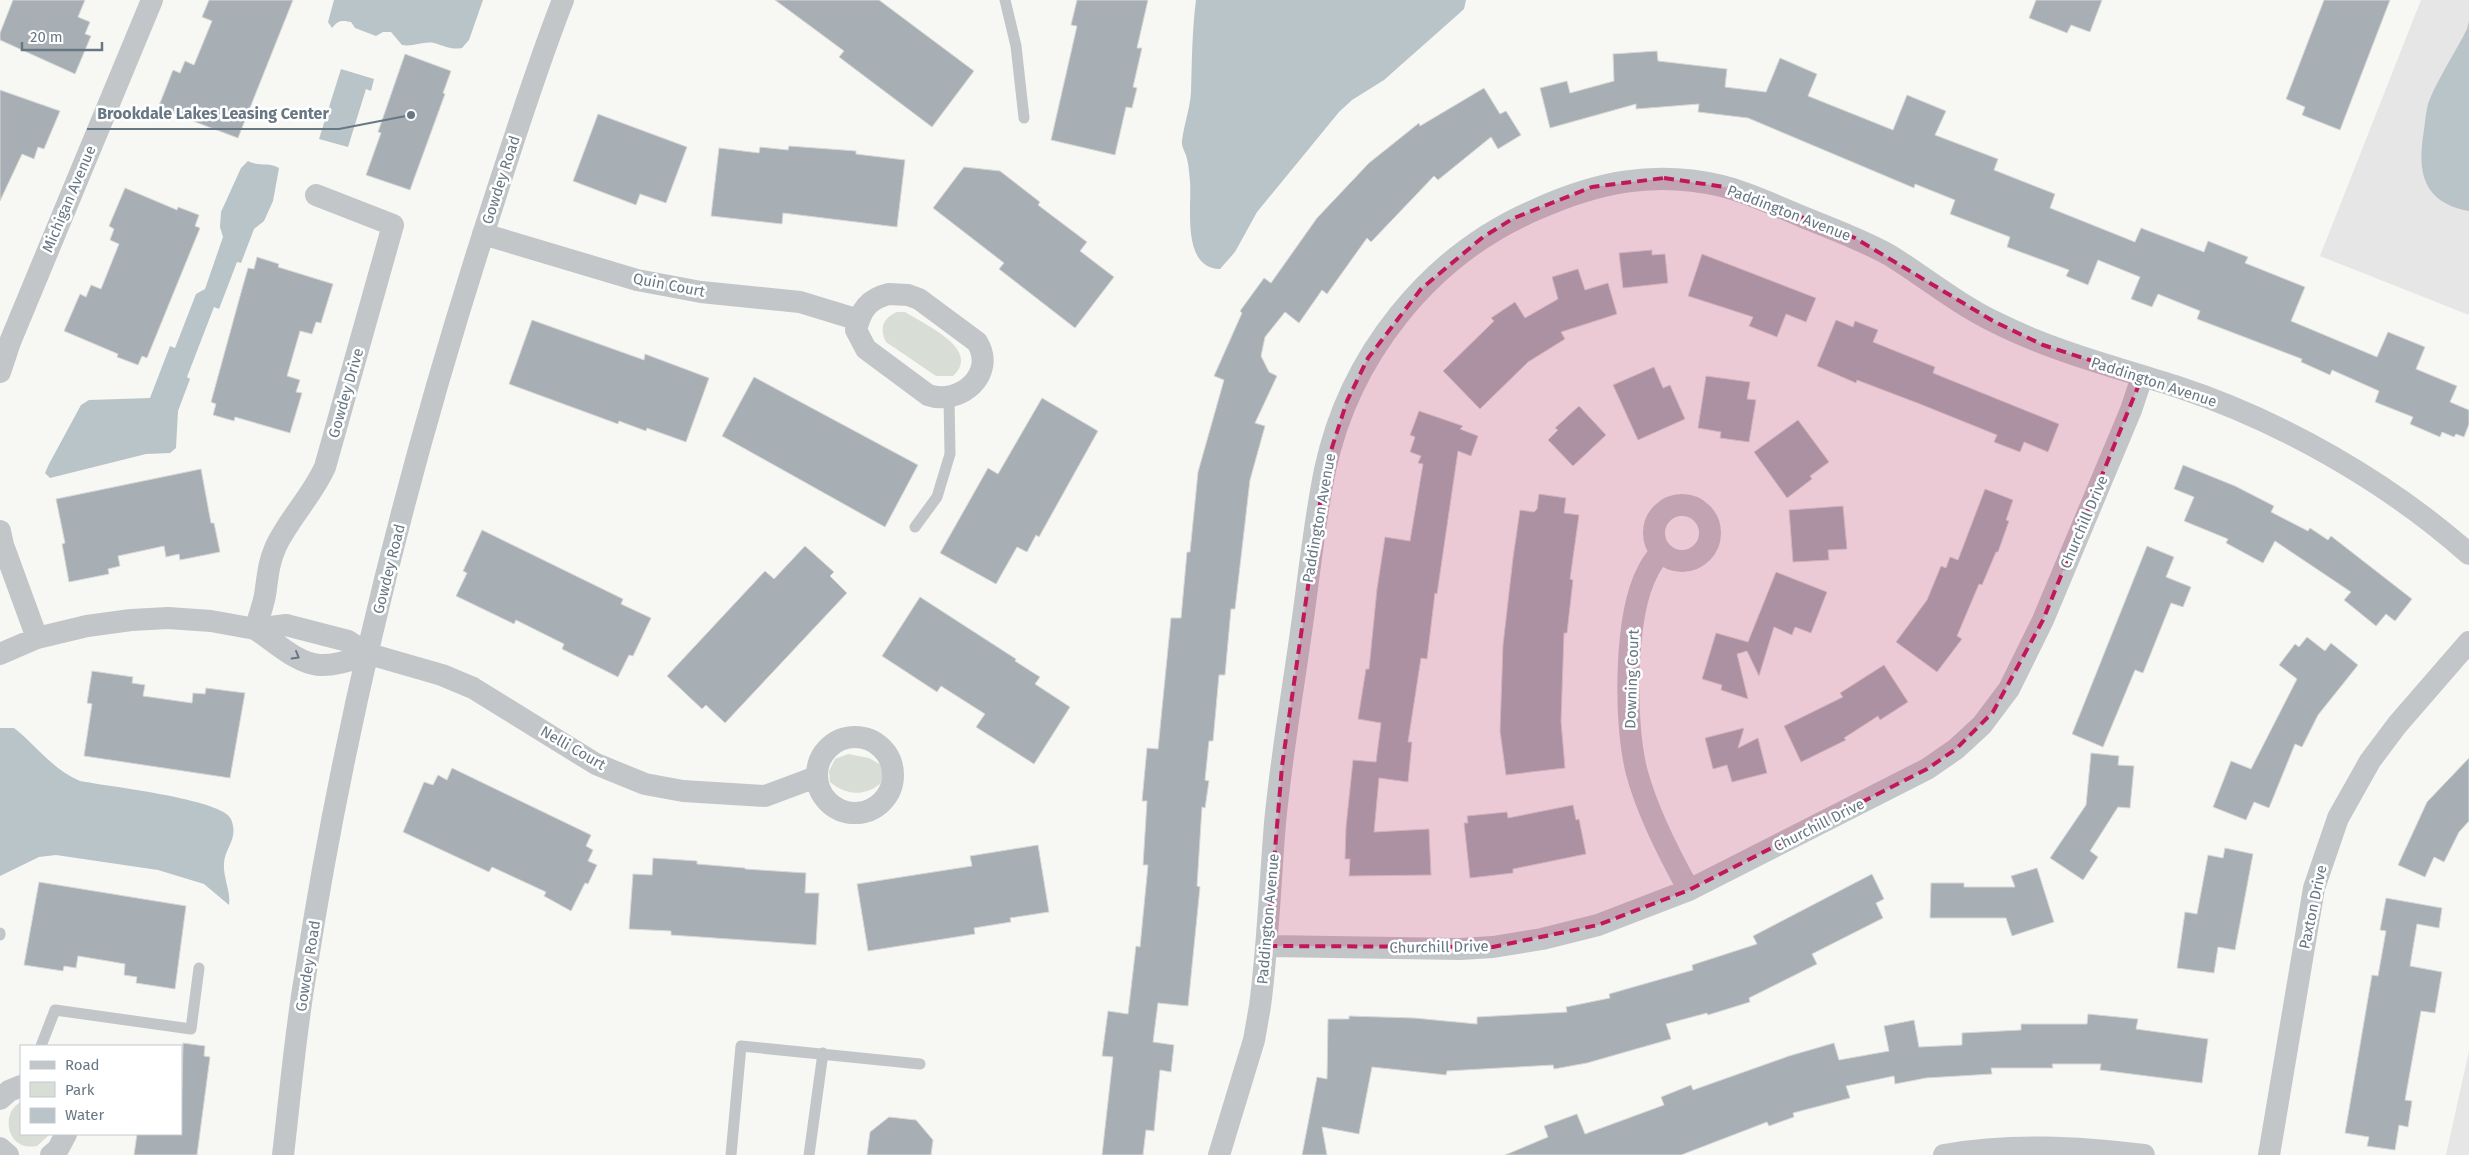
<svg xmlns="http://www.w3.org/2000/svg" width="2469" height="1155" viewBox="0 0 2469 1155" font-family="'Fira Sans',sans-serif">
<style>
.built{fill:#e5e6e5}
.green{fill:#d8ded5}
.water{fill:#b9c4c8}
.building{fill:#a7afb5;stroke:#d8d8d6}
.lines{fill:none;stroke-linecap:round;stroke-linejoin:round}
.service{stroke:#c2c6c9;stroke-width:11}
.minor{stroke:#c2c6c9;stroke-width:22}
.oneway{stroke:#677784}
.marked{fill:#c2185b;fill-opacity:0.2;stroke:#c2185b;stroke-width:4;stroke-dasharray:10 6;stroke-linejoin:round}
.labels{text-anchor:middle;stroke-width:5;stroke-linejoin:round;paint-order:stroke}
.street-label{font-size:15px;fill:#677784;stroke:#fff}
.leader{fill:none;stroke:#677784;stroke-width:2}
.callout-dot{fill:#677784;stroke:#fff;stroke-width:2}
.callout-label{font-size:16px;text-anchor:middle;font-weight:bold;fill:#677784;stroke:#fff;stroke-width:5;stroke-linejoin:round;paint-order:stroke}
</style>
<rect width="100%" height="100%" fill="#f7f7f4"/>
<path class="built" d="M 2421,0 L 2469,0 L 2469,315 L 2320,256 Z
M 2469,1051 L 2469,1155 L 2446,1155 Z"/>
<path class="green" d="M 897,312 L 905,312 C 925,325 982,349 953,376 L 936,376 L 886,342 C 879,328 883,318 897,312 Z
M 848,754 L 869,758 L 881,765 L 883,775 L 880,784 C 863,797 846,795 830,782 L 829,771 L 835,759 Z
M 21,1102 L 21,1134 L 50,1134 L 37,1146 C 6,1152 0,1112 21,1102 Z"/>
<path class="water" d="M 334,0 L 483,0 L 469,40 L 462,48 C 451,50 445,46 434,43 C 423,41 413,47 402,45 L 391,32 L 383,32 L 376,36 L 355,28 L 351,22 C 342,20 338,20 332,28 L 328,22 Z
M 1196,0 L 1466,0 L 1464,9 L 1454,18 L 1384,80 L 1352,100 L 1339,112 L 1257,212 L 1235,252 L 1220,269 C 1181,268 1192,207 1190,181 C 1189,174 1189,166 1187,159 C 1186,153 1181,147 1182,141 C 1184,124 1190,109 1191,92 C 1192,61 1192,31 1196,0 Z
M 2469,21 L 2469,211 C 2422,202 2417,172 2424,130 C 2425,122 2426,112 2428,104 C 2436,82 2456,51 2467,29 Z
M 341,69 L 374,79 L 371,91 L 366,89 L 348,147 L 319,139 Z
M 248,161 C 259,167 269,162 279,168 L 273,201 L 264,221 L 254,229 L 241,263 L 237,262 L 219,309 L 214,307 L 187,377 L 190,379 L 178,411 L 176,448 L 170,453 L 146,454 L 50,478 L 45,473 L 49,464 L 81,405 L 89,400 L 150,398 L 170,346 L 175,348 L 196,294 L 205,289 L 223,237 L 220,227 L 221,212 L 241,168 Z
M 0,728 L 14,728 C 37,746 52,769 80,781 C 105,786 223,799 231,819 C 239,839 225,847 224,863 C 223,878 231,891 229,905 L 204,884 L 158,870 L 56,855 L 39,857 L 0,876 Z"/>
<path class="building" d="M 13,0 L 85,0 L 78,17 L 90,22 L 85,34 L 91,36 L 75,74 L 0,40 L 0,33 Z
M 209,0 L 293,0 L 238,138 L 158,108 L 173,70 L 180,73 L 185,61 L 194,65 L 212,21 L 202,17 Z
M 775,0 L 879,0 L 974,71 L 932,127 L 839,57 L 844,51 Z
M 1077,0 L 1148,0 L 1137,48 L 1142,48 L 1133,87 L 1137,88 L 1132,108 L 1126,107 L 1115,155 L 1051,140 L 1077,26 L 1071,25 Z
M 2036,0 L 2102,0 L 2090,32 L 2071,25 L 2067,33 L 2029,18 Z
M 2324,0 L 2390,0 L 2340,130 L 2302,115 L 2305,107 L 2286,99 Z
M 1657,51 L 1658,61 L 1727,69 L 1725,87 L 1766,92 L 1780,58 L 1817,74 L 1808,96 L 1893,130 L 1907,95 L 1946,111 L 1935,135 L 1998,159 L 1994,170 L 2055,194 L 2050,208 L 2135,242 L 2141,228 L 2204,252 L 2208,241 L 2248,257 L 2245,263 L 2305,287 L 2291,321 L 2377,357 L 2388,332 L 2425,347 L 2416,369 L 2457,386 L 2450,402 L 2469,410 L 2469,424 L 2464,437 L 2456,434 L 2454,437 L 2442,432 L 2440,437 L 2410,424 L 2413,417 L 2375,402 L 2379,391 L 2332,370 L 2330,375 L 2301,362 L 2302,359 L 2197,319 L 2200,311 L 2158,294 L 2152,307 L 2131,299 L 2140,277 L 2098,260 L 2088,285 L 2066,276 L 2069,270 L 2007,247 L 2010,237 L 1950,214 L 1955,200 L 1915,184 L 1914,188 L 1748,118 L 1698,112 L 1699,104 L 1636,109 L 1636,104 L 1550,128 L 1540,88 L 1567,81 L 1570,93 L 1614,81 L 1613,54 Z
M 405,54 L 451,71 L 443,93 L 445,94 L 410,190 L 366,175 L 381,133 L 378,132 Z
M 1484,88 L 1500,114 L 1506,111 L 1521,135 L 1498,149 L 1491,137 L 1438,180 L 1434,176 L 1371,242 L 1367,238 L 1327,294 L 1322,290 L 1299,323 L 1285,312 L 1265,337 L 1261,356 L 1269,372 L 1277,376 L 1255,423 L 1265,426 L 1250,480 L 1235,609 L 1231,609 L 1225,675 L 1219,675 L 1213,741 L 1209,741 L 1205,780 L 1209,781 L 1205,808 L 1202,807 L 1197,886 L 1200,887 L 1188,1006 L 1158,1003 L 1153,1042 L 1174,1045 L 1171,1072 L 1160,1070 L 1154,1131 L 1146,1130 L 1143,1155 L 1102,1155 L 1113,1057 L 1102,1056 L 1108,1011 L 1128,1014 L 1136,946 L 1140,947 L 1148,865 L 1143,865 L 1147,801 L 1142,801 L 1147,748 L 1158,749 L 1171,618 L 1181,618 L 1187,552 L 1190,552 L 1198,472 L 1224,380 L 1214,376 L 1242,313 L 1240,311 L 1264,278 L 1271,283 L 1317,218 L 1369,163 L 1419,123 L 1420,126 Z
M 0,90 L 60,111 L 44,149 L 38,147 L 34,159 L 22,154 L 0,201 Z
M 598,114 L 687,147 L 666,203 L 640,194 L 636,205 L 573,181 Z
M 789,146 L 856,151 L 856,154 L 905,160 L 897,227 L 783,213 L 782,224 L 711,216 L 719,148 L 759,153 L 760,147 L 788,150 Z
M 964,167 L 1000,171 L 1040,202 L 1038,205 L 1087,242 L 1080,251 L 1114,277 L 1075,328 L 999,269 L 1004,263 L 933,208 Z
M 125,188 L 177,210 L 178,207 L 199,215 L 195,226 L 200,228 L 147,358 L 142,356 L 138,365 L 117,357 L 118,354 L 64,331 L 80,294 L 86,297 L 91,285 L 101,289 L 119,244 L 110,240 L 114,229 L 109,226 Z
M 1652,250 L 1652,255 L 1665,254 L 1668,283 L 1623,288 L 1619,253 Z
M 1702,254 L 1816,298 L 1806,322 L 1786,314 L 1777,337 L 1749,326 L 1753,317 L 1688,296 Z
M 257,257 L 279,264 L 278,267 L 333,284 L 321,323 L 316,322 L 312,334 L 300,331 L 287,376 L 300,380 L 296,392 L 302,393 L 290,433 L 235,417 L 234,421 L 213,415 L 216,404 L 211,402 L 242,289 L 248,268 L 254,269 Z
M 1578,269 L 1585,290 L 1608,283 L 1617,314 L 1561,332 L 1565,339 L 1528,362 L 1480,409 L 1443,371 L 1494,321 L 1491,318 L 1515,302 L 1525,318 L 1558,299 L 1552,277 Z
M 532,320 L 644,360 L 645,354 L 709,378 L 686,442 L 647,428 L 646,431 L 619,421 L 618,424 L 509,384 Z
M 1836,320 L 1853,327 L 1855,321 L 1878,330 L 1873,342 L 1935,367 L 1933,373 L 2059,424 L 2048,452 L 2024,442 L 2020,452 L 1994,442 L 1997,435 L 1920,404 L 1857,380 L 1856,383 L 1817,366 Z
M 1654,367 L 1663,388 L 1670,385 L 1685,419 L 1638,440 L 1613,385 Z
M 1706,376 L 1750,382 L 1747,399 L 1756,400 L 1749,442 L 1720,438 L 1721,432 L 1698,428 Z
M 754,377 L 918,465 L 885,527 L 722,436 Z
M 1042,398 L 1098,431 L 1039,537 L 1036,535 L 1027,552 L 1017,547 L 996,584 L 940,553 L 988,468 L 998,474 Z
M 1579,406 L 1606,435 L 1573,466 L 1548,440 L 1558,430 L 1555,428 Z
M 1419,411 L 1463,426 L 1460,429 L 1478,436 L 1471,456 L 1458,451 L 1437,594 L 1435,593 L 1427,659 L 1421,658 L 1408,742 L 1412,742 L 1408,782 L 1379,778 L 1374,832 L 1429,829 L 1431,875 L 1349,876 L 1350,859 L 1345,859 L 1346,827 L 1353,760 L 1376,762 L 1381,723 L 1358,719 L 1366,669 L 1369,669 L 1377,589 L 1385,537 L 1410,541 L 1423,464 L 1418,463 L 1421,456 L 1410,452 L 1415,437 L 1410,435 Z
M 1798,420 L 1829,462 L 1810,476 L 1812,479 L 1787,498 L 1754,452 Z
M 2183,465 L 2235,486 L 2274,506 L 2271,512 L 2308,531 L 2310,528 L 2328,540 L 2331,536 L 2412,599 L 2395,621 L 2386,614 L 2376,626 L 2344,600 L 2351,592 L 2275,541 L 2263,563 L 2226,543 L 2228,539 L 2184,521 L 2194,497 L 2174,489 Z
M 201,469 L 211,523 L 214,523 L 220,552 L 180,560 L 179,554 L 166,557 L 164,546 L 118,556 L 120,566 L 108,569 L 109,574 L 69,582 L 62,544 L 65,543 L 56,499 Z
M 1985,489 L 2013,500 L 2006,520 L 2009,521 L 1998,552 L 1996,552 L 1982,585 L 1979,584 L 1957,636 L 1962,639 L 1937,672 L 1896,642 L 1927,600 L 1941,566 L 1946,568 L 1950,557 L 1958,560 Z
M 1539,494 L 1566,498 L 1564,513 L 1579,515 L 1570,579 L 1573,580 L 1567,633 L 1564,633 L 1561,721 L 1565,768 L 1506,775 L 1500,731 L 1503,645 L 1513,558 L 1520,510 L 1534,512 L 1537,509 Z
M 1843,506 L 1847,549 L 1828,550 L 1829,560 L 1793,562 L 1789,510 Z
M 482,530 L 623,599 L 621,604 L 651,618 L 633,656 L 629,655 L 618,677 L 562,649 L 564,644 L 516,620 L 514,624 L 456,596 L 467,573 L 463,571 Z
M 805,546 L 834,572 L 830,576 L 847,593 L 725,723 L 706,705 L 702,709 L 667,676 L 765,571 L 774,579 Z
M 2147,546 L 2174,557 L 2166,577 L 2191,587 L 2183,607 L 2171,603 L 2143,673 L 2135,670 L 2103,747 L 2072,734 Z
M 1776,572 L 1827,592 L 1811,633 L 1795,627 L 1792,635 L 1774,627 L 1759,676 L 1747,651 L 1737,654 L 1748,699 L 1721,690 L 1722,685 L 1702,679 L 1716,633 L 1748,642 Z
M 920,597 L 1016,659 L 1015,661 L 1040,677 L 1035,684 L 1070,707 L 1034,764 L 976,727 L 985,714 L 941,686 L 937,692 L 882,656 Z
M 2307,637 L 2325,651 L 2331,643 L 2358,665 L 2318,715 L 2302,747 L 2295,744 L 2269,808 L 2254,802 L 2246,820 L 2213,807 L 2231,761 L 2251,769 L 2297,679 L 2279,665 L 2295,644 L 2299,647 Z
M 1884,665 L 1908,702 L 1880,720 L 1878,716 L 1844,738 L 1846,740 L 1801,762 L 1784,726 L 1843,697 L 1840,693 Z
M 92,671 L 133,677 L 132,683 L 145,685 L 143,696 L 192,703 L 193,693 L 205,694 L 206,688 L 245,693 L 230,778 L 84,756 L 92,704 L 87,703 Z
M 1744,728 L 1738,748 L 1758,738 L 1767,773 L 1732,782 L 1727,765 L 1713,769 L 1705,738 Z
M 2091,753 L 2119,756 L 2118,765 L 2134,766 L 2130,808 L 2118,807 L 2090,851 L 2098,857 L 2083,880 L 2050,858 L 2086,805 Z
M 2469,758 L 2469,821 L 2459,832 L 2444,862 L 2434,857 L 2425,877 L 2398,865 L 2427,802 Z
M 452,768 L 591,835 L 586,846 L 593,850 L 588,861 L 597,865 L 588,884 L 585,883 L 571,911 L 544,896 L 546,892 L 492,867 L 489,872 L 403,832 L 424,782 L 433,785 L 438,775 L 447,780 Z
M 1573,805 L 1576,820 L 1579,819 L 1586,854 L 1513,869 L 1513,873 L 1470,878 L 1464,823 L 1468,823 L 1467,816 L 1507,812 L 1508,818 Z
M 1038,845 L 1049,912 L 1010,918 L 1011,922 L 974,928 L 975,934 L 868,951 L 857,884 L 972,866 L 970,856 Z
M 2225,848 L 2253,854 L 2235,950 L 2218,947 L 2214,973 L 2177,968 L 2185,912 L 2197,914 L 2208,855 L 2223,858 Z
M 653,858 L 697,861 L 697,864 L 745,868 L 745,869 L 806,873 L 805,893 L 819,893 L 816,945 L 671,935 L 671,931 L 629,929 L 633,874 L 652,875 Z
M 2037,868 L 2054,922 L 2012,936 L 2006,918 L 1930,918 L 1931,883 L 1964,883 L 1964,887 L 2015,887 L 2011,876 Z
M 1872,874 L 1884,899 L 1876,903 L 1883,918 L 1812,954 L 1817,964 L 1749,998 L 1750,1002 L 1708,1015 L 1707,1013 L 1666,1024 L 1671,1039 L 1587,1063 L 1554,1069 L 1553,1065 L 1447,1071 L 1446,1075 L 1372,1067 L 1359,1134 L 1322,1127 L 1327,1155 L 1302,1155 L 1317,1077 L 1327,1079 L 1328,1019 L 1349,1019 L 1349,1016 L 1414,1018 L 1477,1024 L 1477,1017 L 1567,1012 L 1566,1007 L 1610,998 L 1609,994 L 1693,970 L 1692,965 L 1757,944 L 1753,936 Z
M 39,882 L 186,906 L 175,989 L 136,983 L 137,977 L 124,975 L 125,964 L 102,960 L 78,956 L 76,968 L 64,966 L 63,971 L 24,965 Z
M 2386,898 L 2442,908 L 2439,928 L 2417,924 L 2410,966 L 2442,972 L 2435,1013 L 2421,1011 L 2405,1100 L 2412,1101 L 2408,1127 L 2399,1125 L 2395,1150 L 2367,1146 L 2369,1137 L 2345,1133 L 2372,975 L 2378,976 L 2386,931 L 2380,930 Z
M 2088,1014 L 2138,1019 L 2136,1029 L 2208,1039 L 2202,1083 L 2100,1070 L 2101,1064 L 2052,1064 L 2053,1068 L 1991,1068 L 1992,1074 L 1926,1078 L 1895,1084 L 1894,1076 L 1846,1086 L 1850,1098 L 1793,1113 L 1794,1117 L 1769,1126 L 1767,1122 L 1681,1155 L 1505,1155 L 1548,1137 L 1544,1126 L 1577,1114 L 1585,1134 L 1664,1105 L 1661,1097 L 1691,1085 L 1693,1090 L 1789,1056 L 1834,1043 L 1839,1060 L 1889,1051 L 1884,1026 L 1914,1020 L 1919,1047 L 1962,1045 L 1962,1033 L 2021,1030 L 2021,1024 L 2087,1024 Z
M 183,1043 L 205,1046 L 204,1056 L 210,1057 L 197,1155 L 134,1155 L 137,1134 L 181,1134 Z
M 889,1117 L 916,1120 L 933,1140 L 931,1155 L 867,1155 L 870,1132 Z"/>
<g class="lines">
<path class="service" d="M 1005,0 L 1016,46 L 1024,118
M 915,527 L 937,497 L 950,454 L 949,398
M 0,935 L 0,933
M 41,1046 L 55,1010 L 191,1029 L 199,968
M 731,1155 L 741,1046 L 920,1064
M 809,1155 L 823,1053"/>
<path class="minor" d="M 483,234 L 637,280 L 701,292 L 800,302 L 859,320
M 889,294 L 908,295 L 919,299 L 977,342 C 997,374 960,406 928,395 L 866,349 L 856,330 C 861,310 868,299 889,294 Z
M 0,372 L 10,342 L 152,0
M1654 533a28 28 0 1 1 56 0a28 28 0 1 1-56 0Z
M 0,531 L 3,545 L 37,638
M 1661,552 C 1656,558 1651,564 1648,571 C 1624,615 1624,725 1637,773 C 1647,810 1670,856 1689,890
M 255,629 C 259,617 263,606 265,595 C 268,576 268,564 276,546 C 290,517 312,496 325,467 L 393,225 L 316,195
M 255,629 C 274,641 296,663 319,665 C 336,666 353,659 369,654
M 0,654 L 37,638 L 87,626 L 131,620 L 168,618 L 211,621 L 255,629 L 286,625 L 348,641 L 369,654 L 442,675 L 473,688 L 596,764 L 645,784 L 683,791 L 765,796 L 816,777
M817 775a38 38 0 1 1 76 0a38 38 0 1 1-76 0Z
M 1267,946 L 1460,949 L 1493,947 L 1542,939 L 1598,925 L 1689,890 L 1927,769 L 1956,749 L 1982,725 L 2009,689 L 2043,620 L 2131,410 L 2142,377
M 0,1099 L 9,1091 L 21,1086
M 0,1148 L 8,1155
M 51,1155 L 58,1149 L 66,1134
M 283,1155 C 290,1096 295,1036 305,977 C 345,717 410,459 491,210 C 514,139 536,69 563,0
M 1219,1155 L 1254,1040 L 1260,1006 C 1268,945 1270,884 1275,823 C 1281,759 1292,696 1301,632 C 1309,578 1314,523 1325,470 C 1349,357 1428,256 1535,210 C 1597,182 1654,170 1722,186 C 1750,193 1776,206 1803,217 C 1832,229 1863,240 1891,256 C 1926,278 1959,305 1997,323 C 2055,352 2116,367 2178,387 C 2281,421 2388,482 2469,554
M 1944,1155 C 2010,1143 2078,1147 2144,1155
M 2269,1155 L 2314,888 L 2338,818 L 2370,761 L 2397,725 L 2469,642"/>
</g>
<defs><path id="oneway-chevron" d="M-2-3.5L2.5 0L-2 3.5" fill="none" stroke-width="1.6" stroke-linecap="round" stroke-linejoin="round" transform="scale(1.25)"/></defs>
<use class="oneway" href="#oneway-chevron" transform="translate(296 656) rotate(30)"/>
<path class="marked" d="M 1664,178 L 1725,187 L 1855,238 L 1993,321 L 2043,345 L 2142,377 L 2043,620 L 1993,712 L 1956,749 L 1927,769 L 1689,890 L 1598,925 L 1493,947 L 1267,946 L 1282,766 L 1325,469 L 1347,401 L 1368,358 L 1421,289 L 1483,237 L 1514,218 L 1592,187 Z"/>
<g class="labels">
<g class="street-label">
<text transform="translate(501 180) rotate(-72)" y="5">Gowdey Road</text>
<text transform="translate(69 199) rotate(-67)" y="5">Michigan Avenue</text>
<text transform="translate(1789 213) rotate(21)" y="5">Paddington Avenue</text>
<text transform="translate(669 285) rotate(11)" y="5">Quin Court</text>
<text transform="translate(2154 382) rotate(18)" y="5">Paddington Avenue</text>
<text transform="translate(346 393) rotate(-74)" y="5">Gowdey Drive</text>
<text transform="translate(1319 518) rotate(-80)" y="5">Paddington Avenue</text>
<text transform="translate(2084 522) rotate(-67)" y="5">Churchill Drive</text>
<text transform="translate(389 569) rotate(-76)" y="5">Gowdey Road</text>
<text transform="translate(1632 679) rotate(-88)" y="5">Downing Court</text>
<text transform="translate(573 748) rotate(30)" y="5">Nelli Court</text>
<text transform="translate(1819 825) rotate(-27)" y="5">Churchill Drive</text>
<text transform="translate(2313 907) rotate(-78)" y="5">Paxton Drive</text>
<text transform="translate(1268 919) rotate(-85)" y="5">Paddington Avenue</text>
<text transform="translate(1439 947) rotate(-1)" y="5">Churchill Drive</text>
<text transform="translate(308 966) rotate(-81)" y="5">Gowdey Road</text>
</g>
</g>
<path class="leader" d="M411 115L339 129H87"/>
<circle class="callout-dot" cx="411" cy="115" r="5"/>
<g class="callout-label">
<text x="213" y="119">Brookdale Lakes Leasing Center</text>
</g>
<rect x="20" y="1045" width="162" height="90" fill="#ffffff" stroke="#c2c9ce"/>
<rect x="30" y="1061" width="25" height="8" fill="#c2c6c9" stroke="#c2c9ce"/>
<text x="65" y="1070" font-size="15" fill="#677784">Road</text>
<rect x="30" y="1082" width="25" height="15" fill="#d8ded5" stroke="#c2c9ce"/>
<text x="65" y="1095" font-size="15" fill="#677784">Park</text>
<rect x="30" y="1108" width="25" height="15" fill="#b9c4c8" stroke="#c2c9ce"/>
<text x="65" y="1120" font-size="15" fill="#677784">Water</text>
<path d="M22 42v8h80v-8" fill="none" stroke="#677784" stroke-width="2.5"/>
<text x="30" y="42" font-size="15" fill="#677784" stroke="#ffffff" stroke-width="4" paint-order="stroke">20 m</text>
</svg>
